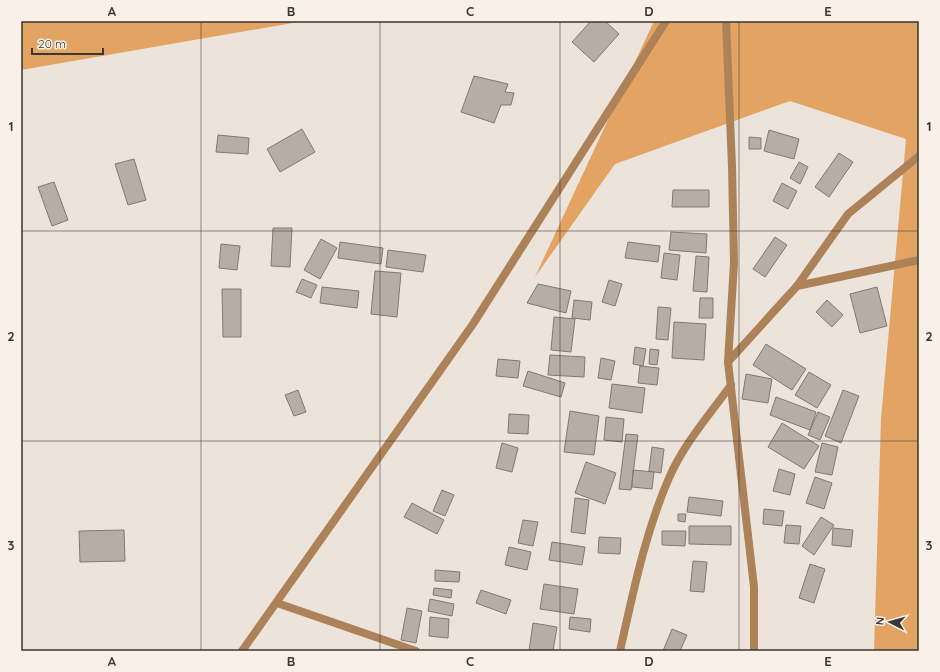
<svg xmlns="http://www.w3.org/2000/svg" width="940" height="672" viewBox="0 0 940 672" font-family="Quicksand,sans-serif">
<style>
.green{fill:#e3a363}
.building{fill:#b6aea6;stroke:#817972}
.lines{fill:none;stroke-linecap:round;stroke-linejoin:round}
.minor{stroke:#ad8259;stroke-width:8}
.tertiary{stroke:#ad8259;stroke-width:8}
.grid{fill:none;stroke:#3a3734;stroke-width:1;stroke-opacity:0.55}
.neatline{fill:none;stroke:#3a3734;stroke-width:1.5}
.grid-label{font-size:13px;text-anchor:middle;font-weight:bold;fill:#3a3734}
</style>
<rect width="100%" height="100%" fill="#ece3db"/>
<path class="green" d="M 21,21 L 304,21 L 21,70 Z
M 654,21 L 919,21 L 919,309 L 918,310 L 919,313 L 919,651 L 874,651 L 881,419 L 906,139 L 790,101 L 615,164 L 535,277 Z"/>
<path class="building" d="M 591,21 L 605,21 L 619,34 L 594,62 L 572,42 Z
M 474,76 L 508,84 L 505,92 L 514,93 L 511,105 L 501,105 L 494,123 L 461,112 Z
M 302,129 L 315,152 L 280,172 L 267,149 Z
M 769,130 L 799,139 L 794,159 L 764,151 Z
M 218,135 L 249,138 L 248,154 L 216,152 Z
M 749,137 L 761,138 L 761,149 L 749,149 Z
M 839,153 L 853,162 L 829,197 L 815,187 Z
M 134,159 L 146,200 L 128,205 L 115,164 Z
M 799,162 L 808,167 L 800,184 L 790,178 Z
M 54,182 L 68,220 L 52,226 L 38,187 Z
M 782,183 L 797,191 L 788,209 L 773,201 Z
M 673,190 L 709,190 L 709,207 L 672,207 Z
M 273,228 L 292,228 L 290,267 L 271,266 Z
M 671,232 L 707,234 L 706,253 L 669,250 Z
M 775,237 L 787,245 L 765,277 L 753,269 Z
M 321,239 L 337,248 L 320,279 L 304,270 Z
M 340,242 L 383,248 L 381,264 L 338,258 Z
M 628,242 L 660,246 L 658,262 L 625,258 Z
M 221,244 L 240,246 L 237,270 L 219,268 Z
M 388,250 L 426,255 L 423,272 L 386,267 Z
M 664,253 L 680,255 L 677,280 L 661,278 Z
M 696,256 L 709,257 L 707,292 L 693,291 Z
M 375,271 L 401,273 L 397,317 L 371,314 Z
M 302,279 L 317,285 L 311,298 L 296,292 Z
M 609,280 L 622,284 L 615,306 L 602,302 Z
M 538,284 L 571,291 L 566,313 L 527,303 Z
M 322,287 L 359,291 L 357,308 L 320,303 Z
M 877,287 L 887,326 L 860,333 L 850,294 Z
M 222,289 L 241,289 L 241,337 L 223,337 Z
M 700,298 L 713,298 L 713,318 L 699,318 Z
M 574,300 L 592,302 L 590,320 L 572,318 Z
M 827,300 L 843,315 L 832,327 L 816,312 Z
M 658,307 L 671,308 L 668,340 L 656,339 Z
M 554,317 L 575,319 L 571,352 L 551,350 Z
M 674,322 L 706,324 L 704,360 L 672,358 Z
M 766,344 L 806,369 L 792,390 L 753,365 Z
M 635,347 L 646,349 L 643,366 L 633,364 Z
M 650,349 L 659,350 L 657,365 L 649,364 Z
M 550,355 L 585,357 L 584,377 L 548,375 Z
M 601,358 L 615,361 L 611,380 L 598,378 Z
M 498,359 L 520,361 L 518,378 L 496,376 Z
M 640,366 L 659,368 L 657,385 L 638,383 Z
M 528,371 L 565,383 L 561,397 L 523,386 Z
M 809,372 L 831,385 L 817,408 L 795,395 Z
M 746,374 L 772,379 L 768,403 L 742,399 Z
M 612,384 L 645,388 L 642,413 L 609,408 Z
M 298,390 L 306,412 L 294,416 L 285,395 Z
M 843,390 L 859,396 L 841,443 L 825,436 Z
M 776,397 L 816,412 L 810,430 L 770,415 Z
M 570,411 L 599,416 L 594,455 L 564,452 Z
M 818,412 L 830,417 L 820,440 L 808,435 Z
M 509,414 L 529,415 L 528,434 L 508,433 Z
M 606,417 L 624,419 L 622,442 L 604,440 Z
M 782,423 L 819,446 L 804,469 L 768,447 Z
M 626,434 L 638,435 L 631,490 L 619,489 Z
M 502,443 L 518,448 L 512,472 L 496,468 Z
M 822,443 L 838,447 L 832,475 L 815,472 Z
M 652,447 L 664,449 L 661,473 L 649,471 Z
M 586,462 L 616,473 L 605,504 L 575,493 Z
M 779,469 L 795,474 L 790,495 L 773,491 Z
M 633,470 L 654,472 L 652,489 L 632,487 Z
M 815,477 L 832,483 L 824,509 L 806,503 Z
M 442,490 L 454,495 L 445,516 L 433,511 Z
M 689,497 L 723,501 L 721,516 L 687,512 Z
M 575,498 L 589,500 L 585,534 L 571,532 Z
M 412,503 L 444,520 L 437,534 L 404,517 Z
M 764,509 L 784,511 L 782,526 L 763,524 Z
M 678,514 L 686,514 L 685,522 L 678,521 Z
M 821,517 L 834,525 L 814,555 L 802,546 Z
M 523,520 L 538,522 L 533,546 L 518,543 Z
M 786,525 L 801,526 L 799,544 L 784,543 Z
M 689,526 L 731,526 L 731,545 L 689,544 Z
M 833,528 L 853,530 L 851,547 L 832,545 Z
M 124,530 L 125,561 L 80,562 L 79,531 Z
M 662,531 L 686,531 L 685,546 L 662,545 Z
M 599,537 L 621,538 L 620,554 L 598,553 Z
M 552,542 L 585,547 L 582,565 L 549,560 Z
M 509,547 L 531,552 L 527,570 L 505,565 Z
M 693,561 L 707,562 L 704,592 L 690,591 Z
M 810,564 L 825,569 L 814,603 L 799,598 Z
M 435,570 L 460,572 L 459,582 L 435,581 Z
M 544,584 L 578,589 L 574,614 L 540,609 Z
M 434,588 L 452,590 L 451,598 L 433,595 Z
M 481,590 L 511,600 L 506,614 L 476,603 Z
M 430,599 L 454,604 L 452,616 L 428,611 Z
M 407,608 L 422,611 L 416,643 L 401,640 Z
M 430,617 L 449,619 L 448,638 L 429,636 Z
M 570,617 L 591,619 L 590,632 L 569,629 Z
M 533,623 L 557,627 L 553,651 L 529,651 Z
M 672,629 L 687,635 L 680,651 L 663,651 Z"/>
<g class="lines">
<path class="minor" d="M 797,286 L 919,260
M 728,362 L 797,286 L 848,214 L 919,156
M 277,603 L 416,651
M 242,651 L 473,324 L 666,21
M 620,651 C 633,593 645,533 669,478 C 683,445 710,414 731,385"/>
<path class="tertiary" d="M 726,21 L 732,166 L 734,263 L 728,362 L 754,587 L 754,651"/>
</g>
<path class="grid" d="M 201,21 L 201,651M 380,21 L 380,651M 560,21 L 560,651M 739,21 L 739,651M 21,231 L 919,231M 21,441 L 919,441"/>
<rect width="940" height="672" fill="none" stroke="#f9f0e8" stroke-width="44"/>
<g transform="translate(890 622) rotate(276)" stroke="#f9f0e8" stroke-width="3" paint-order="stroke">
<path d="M0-3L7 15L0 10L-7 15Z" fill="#3a3734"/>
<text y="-6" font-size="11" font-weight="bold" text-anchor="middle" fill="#3a3734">N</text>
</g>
<path d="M32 48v6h71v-6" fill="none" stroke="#3a3734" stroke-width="2"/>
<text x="38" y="48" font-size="12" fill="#3a3734" stroke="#f9f0e8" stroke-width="3" paint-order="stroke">20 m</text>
<rect x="22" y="22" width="896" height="628" class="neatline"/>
<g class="grid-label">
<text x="112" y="16">A</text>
<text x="291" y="16">B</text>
<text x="470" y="16">C</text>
<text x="649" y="16">D</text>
<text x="828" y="16">E</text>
<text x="11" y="131">1</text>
<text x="929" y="131">1</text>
<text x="11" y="341">2</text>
<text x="929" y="341">2</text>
<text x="11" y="550">3</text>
<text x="929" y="550">3</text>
<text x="112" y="666">A</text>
<text x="291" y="666">B</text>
<text x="470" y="666">C</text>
<text x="649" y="666">D</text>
<text x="828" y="666">E</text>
</g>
</svg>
